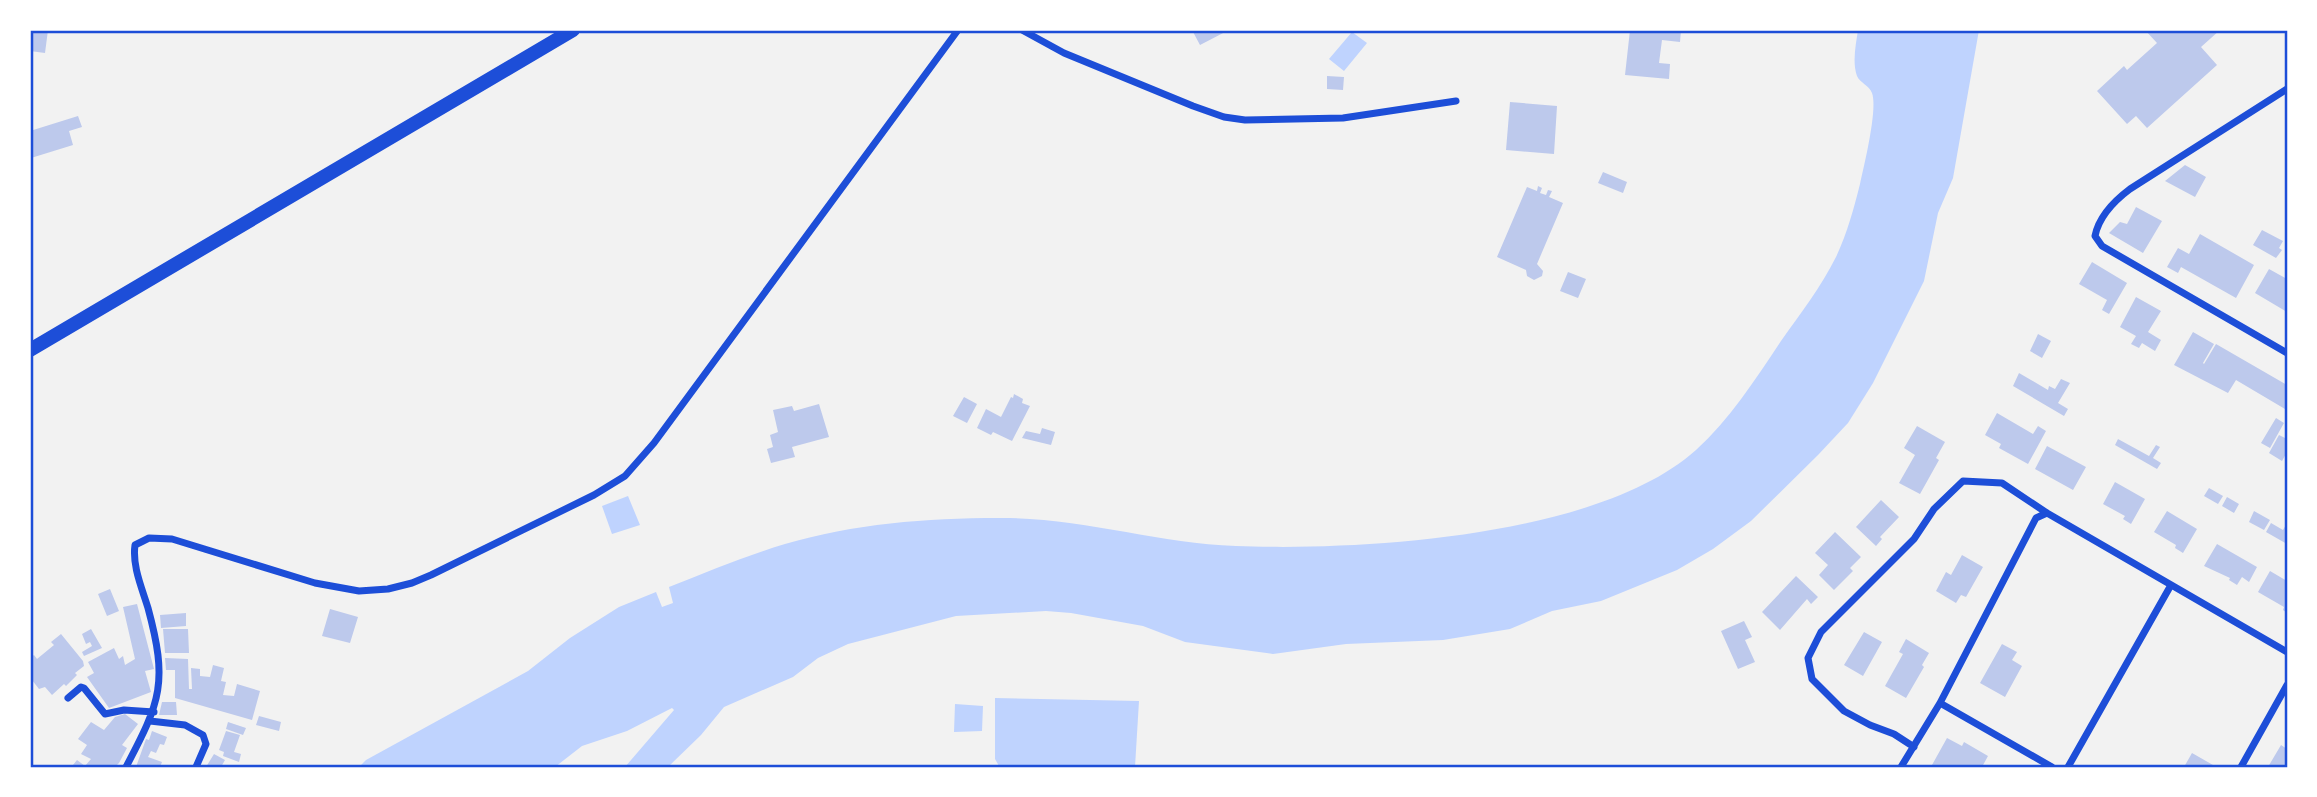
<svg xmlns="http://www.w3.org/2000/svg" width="2317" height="797" viewBox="0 0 2317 797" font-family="Overpass,sans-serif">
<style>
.water{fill:#bfd3fe}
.building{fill:#bdc9ec}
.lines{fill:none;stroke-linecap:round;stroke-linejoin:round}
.minor{stroke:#1d4ed8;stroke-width:7}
.primary{stroke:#1d4ed8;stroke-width:14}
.neatline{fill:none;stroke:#1d4ed8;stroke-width:2.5}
</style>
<rect width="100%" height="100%" fill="#f2f2f2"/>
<path class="water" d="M 1858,30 L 1979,30 L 1953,178 L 1938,213 L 1924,281 L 1873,383 L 1848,423 L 1818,455 L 1751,521 L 1713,549 L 1677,570 L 1601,601 L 1552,611 L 1510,629 L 1443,640 L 1346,644 L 1273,654 L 1185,642 L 1143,626 L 1071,613 L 1046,611 L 956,616 L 848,644 L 818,658 L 793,677 L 724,707 L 701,735 L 668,767 L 625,767 L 674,710 L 672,708 L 627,731 L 582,746 L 555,767 L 359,767 L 366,760 L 528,671 L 570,638 L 619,607 L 656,592 L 662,607 L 673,603 L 669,587 C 707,572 745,556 785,544 C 853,524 927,518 998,518 C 1079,517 1156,543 1236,546 C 1362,551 1599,537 1696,450 C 1730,419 1755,380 1781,341 C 1800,314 1821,287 1836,257 C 1847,234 1854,208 1860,184 C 1864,166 1878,109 1872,93 C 1869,85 1860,83 1857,76 C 1852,62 1856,44 1858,30 Z
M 1352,32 L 1367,43 L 1344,71 L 1329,59 Z
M 628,496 L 640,525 L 612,534 L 602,506 Z
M 995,698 L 1139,701 L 1135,767 L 999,766 L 995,759 Z
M 955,704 L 983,706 L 982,731 L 954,732 Z"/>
<path class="building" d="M 30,30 L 48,30 L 45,53 L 30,51 Z
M 1192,30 L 1229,30 L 1200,45 Z
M 1630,30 L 1681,30 L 1680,42 L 1662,40 L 1659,63 L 1670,64 L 1669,79 L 1625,75 Z
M 2145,30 L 2220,30 L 2201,47 L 2217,65 L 2147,128 L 2136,116 L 2127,124 L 2097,91 L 2124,66 L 2127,70 L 2157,43 Z
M 1327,76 L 1344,77 L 1343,90 L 1327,89 Z
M 1510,102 L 1557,106 L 1554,154 L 1506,150 Z
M 78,116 L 82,127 L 69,131 L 73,145 L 31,158 L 30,131 Z
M 2185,165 L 2206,177 L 2195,197 L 2165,181 Z
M 1603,172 L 1627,182 L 1623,193 L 1598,183 Z
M 1538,186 L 1542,188 L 1540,193 L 1546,195 L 1548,190 L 1552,191 L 1549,197 L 1563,203 L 1537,264 L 1543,271 L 1542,276 L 1534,280 L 1527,276 L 1526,270 L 1497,257 L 1527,187 L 1537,191 Z
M 2136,207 L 2162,221 L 2143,253 L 2109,233 L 2120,222 L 2127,224 Z
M 2262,230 L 2283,241 L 2279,248 L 2282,250 L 2276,258 L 2253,245 Z
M 2200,234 L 2254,265 L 2236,298 L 2181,267 L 2178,273 L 2167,267 L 2178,248 L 2189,254 Z
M 2092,262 L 2127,283 L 2109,314 L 2102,310 L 2107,300 L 2079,284 Z
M 2269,269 L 2287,279 L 2287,312 L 2255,293 Z
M 1568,272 L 1586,279 L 1578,298 L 1560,291 Z
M 2136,297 L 2161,311 L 2148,332 L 2161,340 L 2155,351 L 2142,343 L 2139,348 L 2131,344 L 2136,336 L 2120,327 Z
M 2193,332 L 2214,344 L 2203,363 L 2204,364 L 2216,344 L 2287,385 L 2285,409 L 2236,380 L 2228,393 L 2174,365 Z
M 2038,334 L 2051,341 L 2042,358 L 2030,351 Z
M 2019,373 L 2048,390 L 2049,386 L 2055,389 L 2061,379 L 2070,383 L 2058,403 L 2068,409 L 2064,416 L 2013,386 Z
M 1014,394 L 1023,399 L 1022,403 L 1030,406 L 1012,441 L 993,432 L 991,435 L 977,428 L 986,409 L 1001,417 L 1011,397 L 1013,398 Z
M 964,397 L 977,404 L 967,423 L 953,416 Z
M 819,404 L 829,437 L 792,447 L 795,457 L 771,463 L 767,449 L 773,447 L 770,435 L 778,432 L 773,410 L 792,406 L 794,411 Z
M 1997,413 L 2033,434 L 2038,426 L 2046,431 L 2028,464 L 1999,448 L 2001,444 L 1985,435 Z
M 2276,418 L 2284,423 L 2270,448 L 2261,443 Z
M 1917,426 L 1945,442 L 1936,458 L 1939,460 L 1920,494 L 1899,483 L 1915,455 L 1904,448 Z
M 1042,428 L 1055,432 L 1051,445 L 1022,438 L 1026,431 L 1040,434 Z
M 2279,435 L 2287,439 L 2287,452 L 2282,461 L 2269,453 Z
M 2118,439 L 2149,456 L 2156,445 L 2160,447 L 2153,458 L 2161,463 L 2157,469 L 2115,445 Z
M 2047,446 L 2086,467 L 2073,490 L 2035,469 Z
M 2115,482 L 2145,499 L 2131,524 L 2123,519 L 2125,516 L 2103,504 Z
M 2209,488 L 2223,496 L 2218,504 L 2204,496 Z
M 2227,497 L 2239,504 L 2234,513 L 2222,506 Z
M 1881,500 L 1899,517 L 1880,537 L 1882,539 L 1876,546 L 1856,527 Z
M 2167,511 L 2197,529 L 2183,553 L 2175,548 L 2176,545 L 2154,532 Z
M 2254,511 L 2270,520 L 2264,530 L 2249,522 Z
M 2271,523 L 2283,530 L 2287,523 L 2287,544 L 2266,532 Z
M 1835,532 L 1861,557 L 1850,568 L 1853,571 L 1834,590 L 1819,575 L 1828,565 L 1815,553 Z
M 2217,544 L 2257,567 L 2249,582 L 2242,577 L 2237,585 L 2229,580 L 2230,578 L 2204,566 Z
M 1962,555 L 1983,567 L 1966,597 L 1961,595 L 1956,603 L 1936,591 L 1946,572 L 1951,575 Z
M 2270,571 L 2287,581 L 2287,613 L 2283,610 L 2284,607 L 2258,592 Z
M 1796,576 L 1818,597 L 1811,604 L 1807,599 L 1780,630 L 1762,612 Z
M 110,589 L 119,611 L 107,616 L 98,594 Z
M 137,604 L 154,669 L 145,671 L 151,692 L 109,708 L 87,677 L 94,673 L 88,662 L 114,648 L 119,659 L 123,656 L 125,665 L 135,659 L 123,607 Z
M 330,609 L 358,617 L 350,643 L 322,636 Z
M 186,613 L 186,626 L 161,628 L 160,615 Z
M 1744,621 L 1752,637 L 1745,640 L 1755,662 L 1738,669 L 1721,631 Z
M 91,629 L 102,648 L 84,656 L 82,652 L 92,646 L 90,642 L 86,644 L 82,634 Z
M 163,629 L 188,629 L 189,653 L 165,653 Z
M 1864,632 L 1882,642 L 1863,676 L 1844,665 Z
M 61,634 L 83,661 L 84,666 L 75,673 L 77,675 L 66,686 L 64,684 L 52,695 L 45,687 L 39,689 L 32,680 L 30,682 L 30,674 L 32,672 L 30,669 L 30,658 L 34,655 L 37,659 L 54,645 L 51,642 Z
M 1906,639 L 1929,653 L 1922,665 L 1924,667 L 1906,698 L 1885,686 L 1903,654 L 1899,652 Z
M 2002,644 L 2017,652 L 2012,660 L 2022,666 L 2005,697 L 1980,683 Z
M 165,658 L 188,659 L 189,689 L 192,689 L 191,668 L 200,669 L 200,676 L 210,677 L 213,665 L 224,668 L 221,681 L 226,682 L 223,695 L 234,696 L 237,684 L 260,691 L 252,720 L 175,698 L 175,670 L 166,670 Z
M 162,702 L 176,702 L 177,715 L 159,715 Z
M 125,714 L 138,724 L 122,745 L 127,748 L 119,763 L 115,767 L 76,767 L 73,765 L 77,760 L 85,766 L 91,759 L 81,754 L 87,745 L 78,739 L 91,722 L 104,730 L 115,717 Z
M 259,716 L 281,722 L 279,731 L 256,725 Z
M 228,722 L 246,728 L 243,735 L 226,729 Z
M 152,731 L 167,737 L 164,745 L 160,744 L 156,753 L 151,751 L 148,757 L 162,762 L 160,767 L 136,767 L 146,739 L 149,740 Z
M 226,731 L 240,735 L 234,752 L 241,754 L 239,762 L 223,756 L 224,752 L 219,750 Z
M 1947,738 L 1962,746 L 1964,742 L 1988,756 L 1982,767 L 1936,767 L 1932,765 Z
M 2281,745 L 2287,749 L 2287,767 L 2268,767 Z
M 2192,753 L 2213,765 L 2212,767 L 2184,767 Z
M 214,754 L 225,760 L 221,767 L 206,767 Z"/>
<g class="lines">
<path class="minor" d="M 1022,30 L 1064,53 L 1193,106 L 1224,117 L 1245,120 L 1343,118 L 1456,101
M 2287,89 L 2130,189 C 2114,201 2099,216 2095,236 L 2102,246 L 2287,353
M 68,698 L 81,687 L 84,688 L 105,714 L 124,710 L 154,712
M 1940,703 L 2052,767
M 150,721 L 185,725 L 203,735 L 206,744 L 196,767
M 1914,747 L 1894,734 L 1870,725 L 1844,711 L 1812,679 L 1808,658 L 1821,632 L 1914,539 L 1934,509 L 1963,481 L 2002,483 L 2047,513
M 126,767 C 161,701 168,682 148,608 C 142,588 132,566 135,545 L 149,538 L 172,539 L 315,583 L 359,591 L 388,589 L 412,583 L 431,575 L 594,495 L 625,476 L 654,443 L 958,30
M 1901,767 L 1940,703 L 2036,518 L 2047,513 L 2287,652
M 2068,767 L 2171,585
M 2241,767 L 2287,685"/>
<path class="primary" d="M 30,350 L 573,30"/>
</g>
<rect width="2317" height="797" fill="none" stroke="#ffffff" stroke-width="63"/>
<rect x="32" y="32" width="2254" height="734" class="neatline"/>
</svg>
